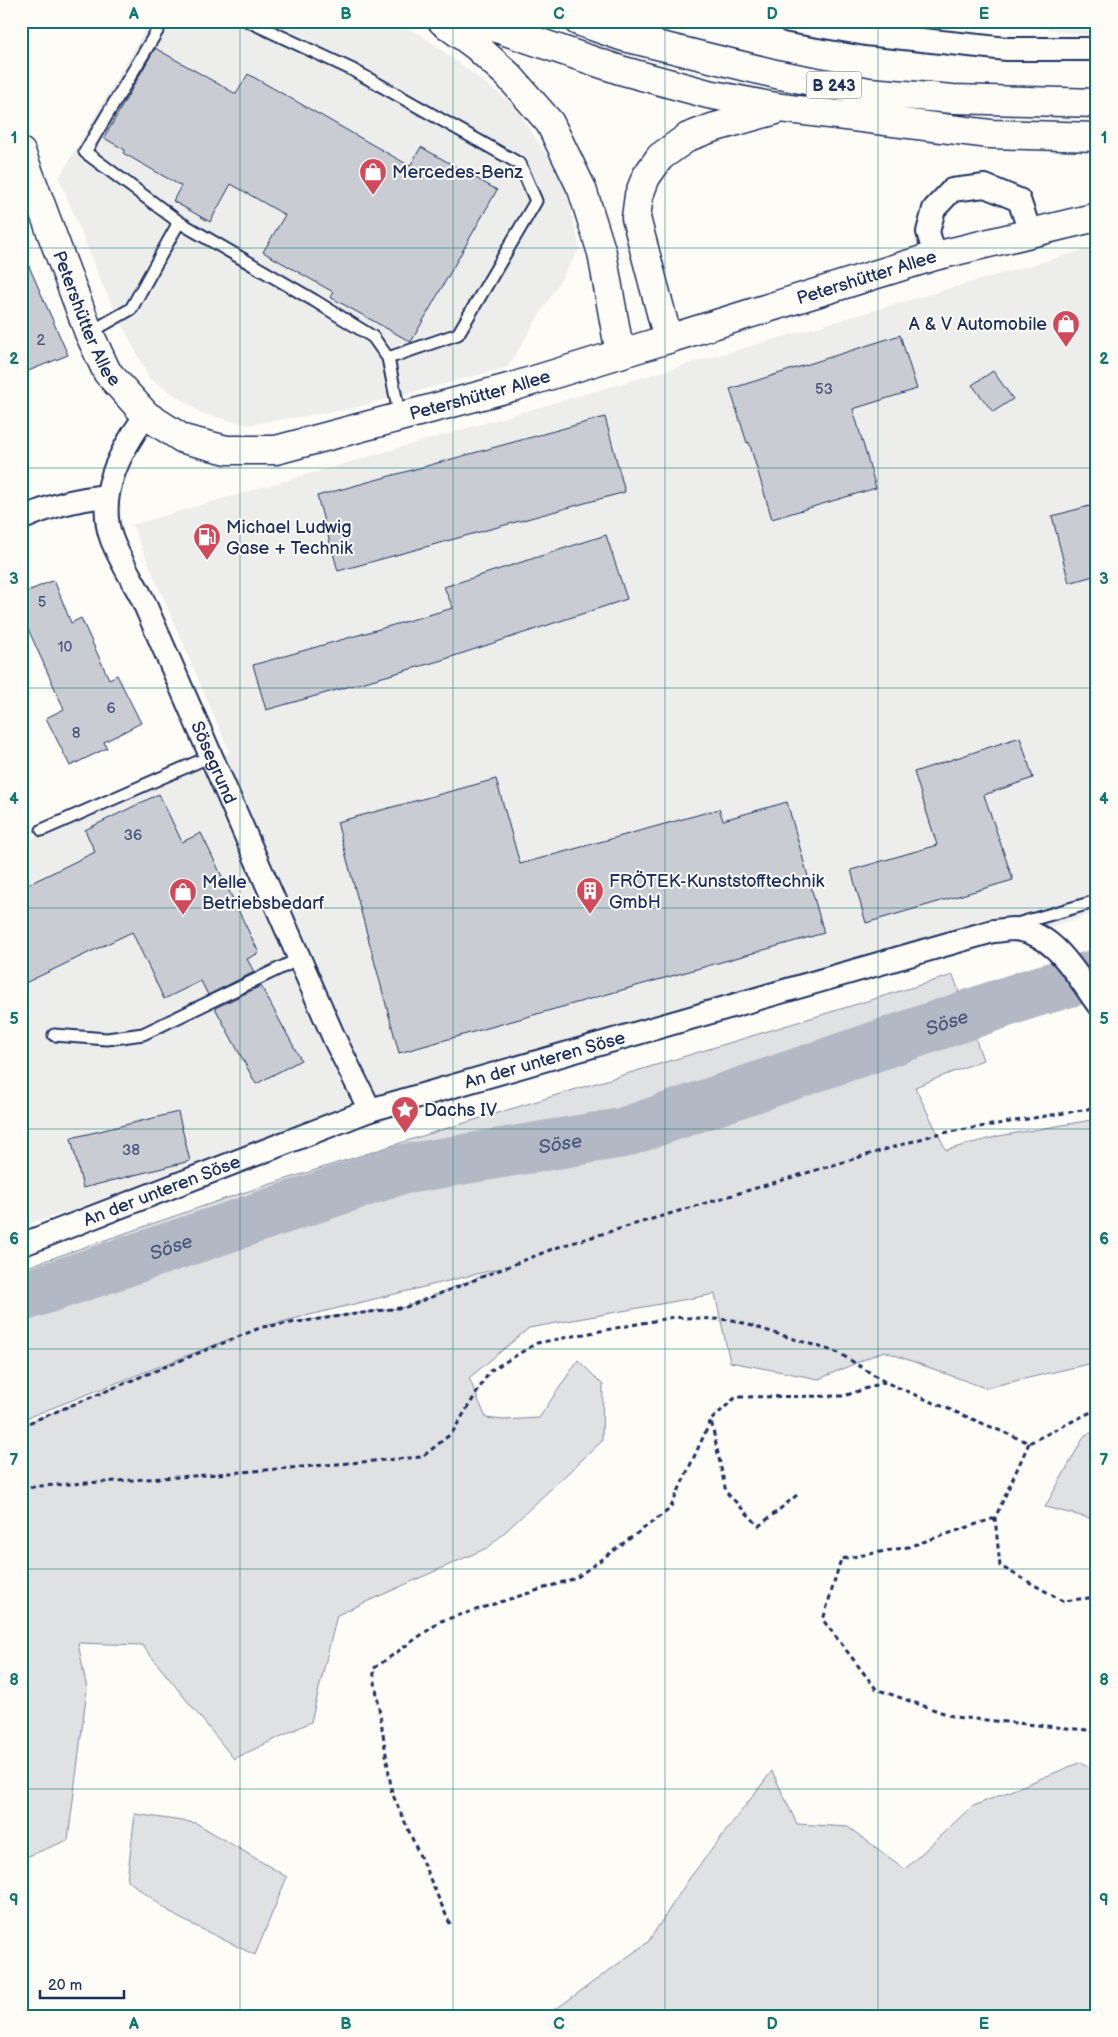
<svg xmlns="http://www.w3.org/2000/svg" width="1118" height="2037" viewBox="0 0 1118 2037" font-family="'Balsamiq Sans',sans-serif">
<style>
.built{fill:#edeeec}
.green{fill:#e0e1e3;stroke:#7e88a0;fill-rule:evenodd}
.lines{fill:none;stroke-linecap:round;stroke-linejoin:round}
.river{stroke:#b3b8c5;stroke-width:50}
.building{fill:#c9ccd3;stroke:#1b2f5e}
.service-casing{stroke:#1b2f5e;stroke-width:15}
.minor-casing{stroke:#1b2f5e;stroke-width:26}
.tertiary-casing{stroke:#1b2f5e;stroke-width:31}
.secondary-casing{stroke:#1b2f5e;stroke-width:31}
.trunk-casing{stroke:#1b2f5e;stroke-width:31}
.path{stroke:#1b2f5e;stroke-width:3;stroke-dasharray:5 4;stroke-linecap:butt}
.service{stroke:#fdfcf7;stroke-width:11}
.minor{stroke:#fdfcf7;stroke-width:22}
.tertiary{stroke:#fdfcf7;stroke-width:28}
.secondary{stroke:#fdfcf7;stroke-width:28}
.trunk{stroke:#fdfcf7;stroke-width:28}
.grid{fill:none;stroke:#0f766e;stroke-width:1;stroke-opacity:0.55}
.labels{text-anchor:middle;stroke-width:4;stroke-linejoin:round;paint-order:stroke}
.number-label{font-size:15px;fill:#46567b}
.shield{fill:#fdfcf7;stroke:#5f6c8c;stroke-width:1}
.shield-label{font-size:16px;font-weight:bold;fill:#1b2f5e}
.poi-label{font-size:18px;fill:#1b2f5e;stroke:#fdfcf7;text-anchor:start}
.street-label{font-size:18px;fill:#1b2f5e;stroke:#fdfcf7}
.water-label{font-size:19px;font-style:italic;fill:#49587d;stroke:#fdfcf7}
.neatline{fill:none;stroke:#0f766e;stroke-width:2}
.grid-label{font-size:16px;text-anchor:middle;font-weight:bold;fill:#0f766e}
</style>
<rect width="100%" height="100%" fill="#fdfcf7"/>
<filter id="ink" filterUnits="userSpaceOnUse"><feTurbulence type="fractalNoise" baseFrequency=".02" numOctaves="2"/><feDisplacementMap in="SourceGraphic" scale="10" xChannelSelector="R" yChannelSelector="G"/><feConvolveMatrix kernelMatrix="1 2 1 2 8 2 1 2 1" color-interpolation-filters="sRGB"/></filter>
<g filter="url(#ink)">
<path class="built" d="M 150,21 L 391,21 L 422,35 L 513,104 L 564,181 L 580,248 L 508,367 L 350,409 L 247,425 L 201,413 L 149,378 L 102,284 L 59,178 Z
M 993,21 L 1097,21 L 1097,36 L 1093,36 Z
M 1097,246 L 1097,913 L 21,1226 L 21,843 L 200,762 L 230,753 L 132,525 Z"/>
<path class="green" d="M 953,975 L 983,1060 L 915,1087 L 946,1150 L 999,1136 L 1097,1119 L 1097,1362 L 985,1388 L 884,1351 L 819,1379 L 730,1362 L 715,1294 L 529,1328 L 469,1378 L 486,1418 L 503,1420 L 539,1418 L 578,1360 L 603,1385 L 602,1441 L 489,1547 L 337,1615 L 311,1722 L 234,1759 L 142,1645 L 78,1643 L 87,1689 L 68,1840 L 21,1859 L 21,1426 L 230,1339 L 21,1420 L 21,1269 L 227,1198 L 438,1131 ZM 501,1268 L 406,1307 L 269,1325 Z
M 1097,1431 L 1097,1516 L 1093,1519 L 1045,1507 L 1085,1435 Z
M 1081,1762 L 1097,1772 L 1097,2016 L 544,2016 L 563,2004 L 648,1942 L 689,1879 L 772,1771 L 797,1824 L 848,1827 L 905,1869 L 971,1807 Z
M 135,1814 L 196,1823 L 287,1877 L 255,1955 L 177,1917 L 127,1880 Z"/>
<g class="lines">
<path class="river" id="s1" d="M 21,1297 L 399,1170 L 622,1133 L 1029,994 L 1097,974"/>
</g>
<path class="building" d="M 155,48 L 236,94 L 248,74 L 410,166 L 421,147 L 497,190 L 411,342 L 330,297 L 333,292 L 263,252 L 285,215 L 231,184 L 210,222 L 173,201 L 181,186 L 123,153 L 125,150 L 104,138 Z
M 21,248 L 68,355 L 21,374 Z
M 900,335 L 917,389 L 853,409 L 876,488 L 772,519 L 749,442 L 747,443 L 730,389 Z
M 993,371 L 1013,399 L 993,412 L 972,385 Z
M 605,417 L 625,492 L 338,571 L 317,496 Z
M 1097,504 L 1097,575 L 1069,583 L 1052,516 Z
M 606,535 L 627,599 L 439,661 L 266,710 L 253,665 L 453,608 L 444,587 Z
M 54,580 L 71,623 L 81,618 L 109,679 L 117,675 L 141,723 L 104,742 L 107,748 L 70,766 L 46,718 L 64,709 L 28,629 L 21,632 L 21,594 Z
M 1020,737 L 1033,778 L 984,795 L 1013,880 L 866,923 L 851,870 L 937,845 L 914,772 Z
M 496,779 L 520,864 L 719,809 L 723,820 L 787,802 L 824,933 L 399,1053 L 337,822 Z
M 159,794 L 182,842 L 201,833 L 259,953 L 247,959 L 254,972 L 208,995 L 201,981 L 164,999 L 132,932 L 21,985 L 21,888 L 95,852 L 85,830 Z
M 261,986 L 301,1060 L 256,1084 L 215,1008 Z
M 178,1112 L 190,1161 L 83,1188 L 71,1138 Z"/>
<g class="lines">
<defs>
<path id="service" d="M 163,21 L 85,152 L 179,222
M 248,21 L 353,70 L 520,164 L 536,201 L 458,334 L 388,358
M 89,333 L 131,309 L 179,222 L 315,301 L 373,337 L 388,358 L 400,418
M 42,830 L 211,756
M 1017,924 L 1097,901
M 54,1035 L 107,1039 L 143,1034 L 299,959"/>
<g id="minor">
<path d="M 789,21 L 866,34 L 1007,49 L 1097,49"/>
<path d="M 935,256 L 928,232 L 934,209 L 952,190 L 985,186 L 1019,200 L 1030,232"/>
<path id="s2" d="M 146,415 C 121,450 95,495 112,540 C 120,560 132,579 142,598 L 335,1040 L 370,1110"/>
<path d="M 21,519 C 49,506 76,499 107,496"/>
<path id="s3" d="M 21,1245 L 370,1110 L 993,931 C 999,931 1006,929 1013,929 C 1054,931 1075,973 1097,1003"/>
</g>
<g id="tertiary">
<path id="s4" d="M 21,152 L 89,333 L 107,372 L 146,415 L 183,439 L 227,450 L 276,450 L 512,387 L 668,339"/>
</g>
<g id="secondary">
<path id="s5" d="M 668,339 L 935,256 L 1097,217"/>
</g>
<path id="trunk" d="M 442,21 L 476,46 L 509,76 L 550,123 L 582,189 L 602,253 L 620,354
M 476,21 L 620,70 L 708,94 L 781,108 L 990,134 L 1097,137
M 578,21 L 624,37 L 780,75 L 869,92 L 953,99 L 1097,103
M 668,339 L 636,218 L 639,195 L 646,177 L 660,157 L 688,137 L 712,128 L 776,110"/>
</defs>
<use href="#service" class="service-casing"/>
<use href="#minor" class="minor-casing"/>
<use href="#tertiary" class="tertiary-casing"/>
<use href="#secondary" class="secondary-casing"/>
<use href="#trunk" class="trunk-casing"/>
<path class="path" d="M 21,1426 L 262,1327 L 406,1307 L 555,1248 L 937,1134 L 1088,1109 L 1097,1105
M 1029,1443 L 995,1518 L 1000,1566 L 1063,1601 L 1097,1597
M 21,1489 L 40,1486 L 193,1476 L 422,1457 L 452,1433 L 490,1371 L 537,1343 L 674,1317 L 733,1320 L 839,1353 L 885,1382 L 1029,1443 L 1097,1409
M 797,1495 L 759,1526 L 726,1492 L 711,1420 L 736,1397 L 844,1396 L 885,1382
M 995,1518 L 908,1547 L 841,1559 L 823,1620 L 876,1689 L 955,1717 L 1097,1731
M 450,1924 L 392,1793 L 373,1669 L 441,1621 L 576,1578 L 670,1509 L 711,1420"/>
<use href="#service" class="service"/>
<use href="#minor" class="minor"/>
<use href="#tertiary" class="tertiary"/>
<use href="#secondary" class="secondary"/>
<use href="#trunk" class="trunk"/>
</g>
</g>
<path class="grid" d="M 240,21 L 240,2016M 453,21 L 453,2016M 665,21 L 665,2016M 878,21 L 878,2016M 21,248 L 1097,248M 21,468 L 1097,468M 21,688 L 1097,688M 21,908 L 1097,908M 21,1129 L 1097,1129M 21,1349 L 1097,1349M 21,1569 L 1097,1569M 21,1789 L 1097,1789"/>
<defs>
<symbol id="shop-pin" viewBox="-11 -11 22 30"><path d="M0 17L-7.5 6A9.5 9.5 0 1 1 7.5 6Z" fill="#d1495b" stroke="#fdfcf7"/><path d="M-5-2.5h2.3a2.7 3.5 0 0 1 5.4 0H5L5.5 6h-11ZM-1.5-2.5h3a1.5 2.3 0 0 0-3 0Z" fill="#fff"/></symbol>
<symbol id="fuel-pin" viewBox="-11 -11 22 30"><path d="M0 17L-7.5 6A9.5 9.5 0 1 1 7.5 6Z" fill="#d1495b" stroke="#fdfcf7"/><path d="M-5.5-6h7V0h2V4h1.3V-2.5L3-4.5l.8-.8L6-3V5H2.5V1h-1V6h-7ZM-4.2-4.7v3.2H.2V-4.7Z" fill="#fff"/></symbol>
<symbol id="building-pin" viewBox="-11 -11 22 30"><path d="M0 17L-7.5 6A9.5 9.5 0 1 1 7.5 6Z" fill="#d1495b" stroke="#fdfcf7"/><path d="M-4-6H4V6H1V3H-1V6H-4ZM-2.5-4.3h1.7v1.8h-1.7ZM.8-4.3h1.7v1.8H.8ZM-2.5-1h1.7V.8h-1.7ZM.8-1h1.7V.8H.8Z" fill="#fff"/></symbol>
<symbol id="sight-pin" viewBox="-11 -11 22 30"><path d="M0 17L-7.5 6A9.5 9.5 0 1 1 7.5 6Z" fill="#d1495b" stroke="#fdfcf7"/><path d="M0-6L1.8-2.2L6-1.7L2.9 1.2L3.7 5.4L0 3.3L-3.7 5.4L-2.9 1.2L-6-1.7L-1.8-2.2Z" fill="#fff"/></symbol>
</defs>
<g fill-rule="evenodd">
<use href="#shop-pin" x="357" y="156" width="32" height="43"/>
<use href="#shop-pin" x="1050" y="308" width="32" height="43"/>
<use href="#fuel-pin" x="191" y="521" width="32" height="43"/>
<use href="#building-pin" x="574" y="875" width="32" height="43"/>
<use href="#shop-pin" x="167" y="876" width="32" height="43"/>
<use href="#sight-pin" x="389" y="1094" width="32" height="43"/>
</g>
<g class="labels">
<g class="number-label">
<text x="41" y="345">2</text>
<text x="824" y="394">53</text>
<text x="42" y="607">5</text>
<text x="65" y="652">10</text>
<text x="111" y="713">6</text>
<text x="76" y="738">8</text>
<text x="133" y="840">36</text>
<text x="131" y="1155">38</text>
</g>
<rect class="shield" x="806.5" y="71.5" width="55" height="27" rx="4"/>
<g class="shield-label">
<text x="834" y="91">B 243</text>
</g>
<g class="poi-label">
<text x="392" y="178">Mercedes-Benz</text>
<text x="1047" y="330" text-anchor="end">A &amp; V Automobile</text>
<text x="226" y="533">Michael Ludwig<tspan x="226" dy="21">Gase + Technik</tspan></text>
<text x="609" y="887">FRÖTEK-Kunststofftechnik<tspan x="609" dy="21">GmbH</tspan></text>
<text x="202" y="888">Melle<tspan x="202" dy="21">Betriebsbedarf</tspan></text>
<text x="424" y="1116">Dachs IV</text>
</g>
<g class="street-label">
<text dy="6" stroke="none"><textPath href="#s5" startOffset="208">Petershütter Allee</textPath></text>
<text dy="6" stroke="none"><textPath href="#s4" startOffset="179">Petershütter Allee</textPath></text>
<text dy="6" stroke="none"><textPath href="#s4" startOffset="644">Petershütter Allee</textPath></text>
<text dy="6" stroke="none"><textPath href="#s2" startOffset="380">Sösegrund</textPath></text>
<text dy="6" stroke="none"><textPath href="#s3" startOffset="556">An der unteren Söse</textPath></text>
<text dy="6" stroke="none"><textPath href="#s3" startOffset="151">An der unteren Söse</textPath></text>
</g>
<g class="water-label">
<text dy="7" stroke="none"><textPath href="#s1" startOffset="968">Söse</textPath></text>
<text dy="7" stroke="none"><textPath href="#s1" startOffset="562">Söse</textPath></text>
<text dy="7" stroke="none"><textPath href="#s1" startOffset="158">Söse</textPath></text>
</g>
</g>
<rect width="1118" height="2037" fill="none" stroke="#fdfcf7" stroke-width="55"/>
<path d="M40 1990v8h84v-8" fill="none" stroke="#1b2f5e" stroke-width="2.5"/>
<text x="48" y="1990" font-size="15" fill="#1b2f5e" stroke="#fdfcf7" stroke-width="4" paint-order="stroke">20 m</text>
<rect x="28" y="28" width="1062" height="1982" class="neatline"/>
<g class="grid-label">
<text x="134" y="19">A</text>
<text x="346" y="19">B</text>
<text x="559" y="19">C</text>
<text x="772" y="19">D</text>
<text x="984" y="19">E</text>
<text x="14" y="143">1</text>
<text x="1104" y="143">1</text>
<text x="14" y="364">2</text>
<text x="1104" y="364">2</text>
<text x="14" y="584">3</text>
<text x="1104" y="584">3</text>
<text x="14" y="804">4</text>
<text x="1104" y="804">4</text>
<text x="14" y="1024">5</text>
<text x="1104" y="1024">5</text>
<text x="14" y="1244">6</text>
<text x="1104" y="1244">6</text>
<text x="14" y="1465">7</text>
<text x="1104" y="1465">7</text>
<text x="14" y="1685">8</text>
<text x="1104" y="1685">8</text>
<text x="14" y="1905">9</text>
<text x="1104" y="1905">9</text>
<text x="134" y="2029">A</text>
<text x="346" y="2029">B</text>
<text x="559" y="2029">C</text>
<text x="772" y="2029">D</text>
<text x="984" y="2029">E</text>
</g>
</svg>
